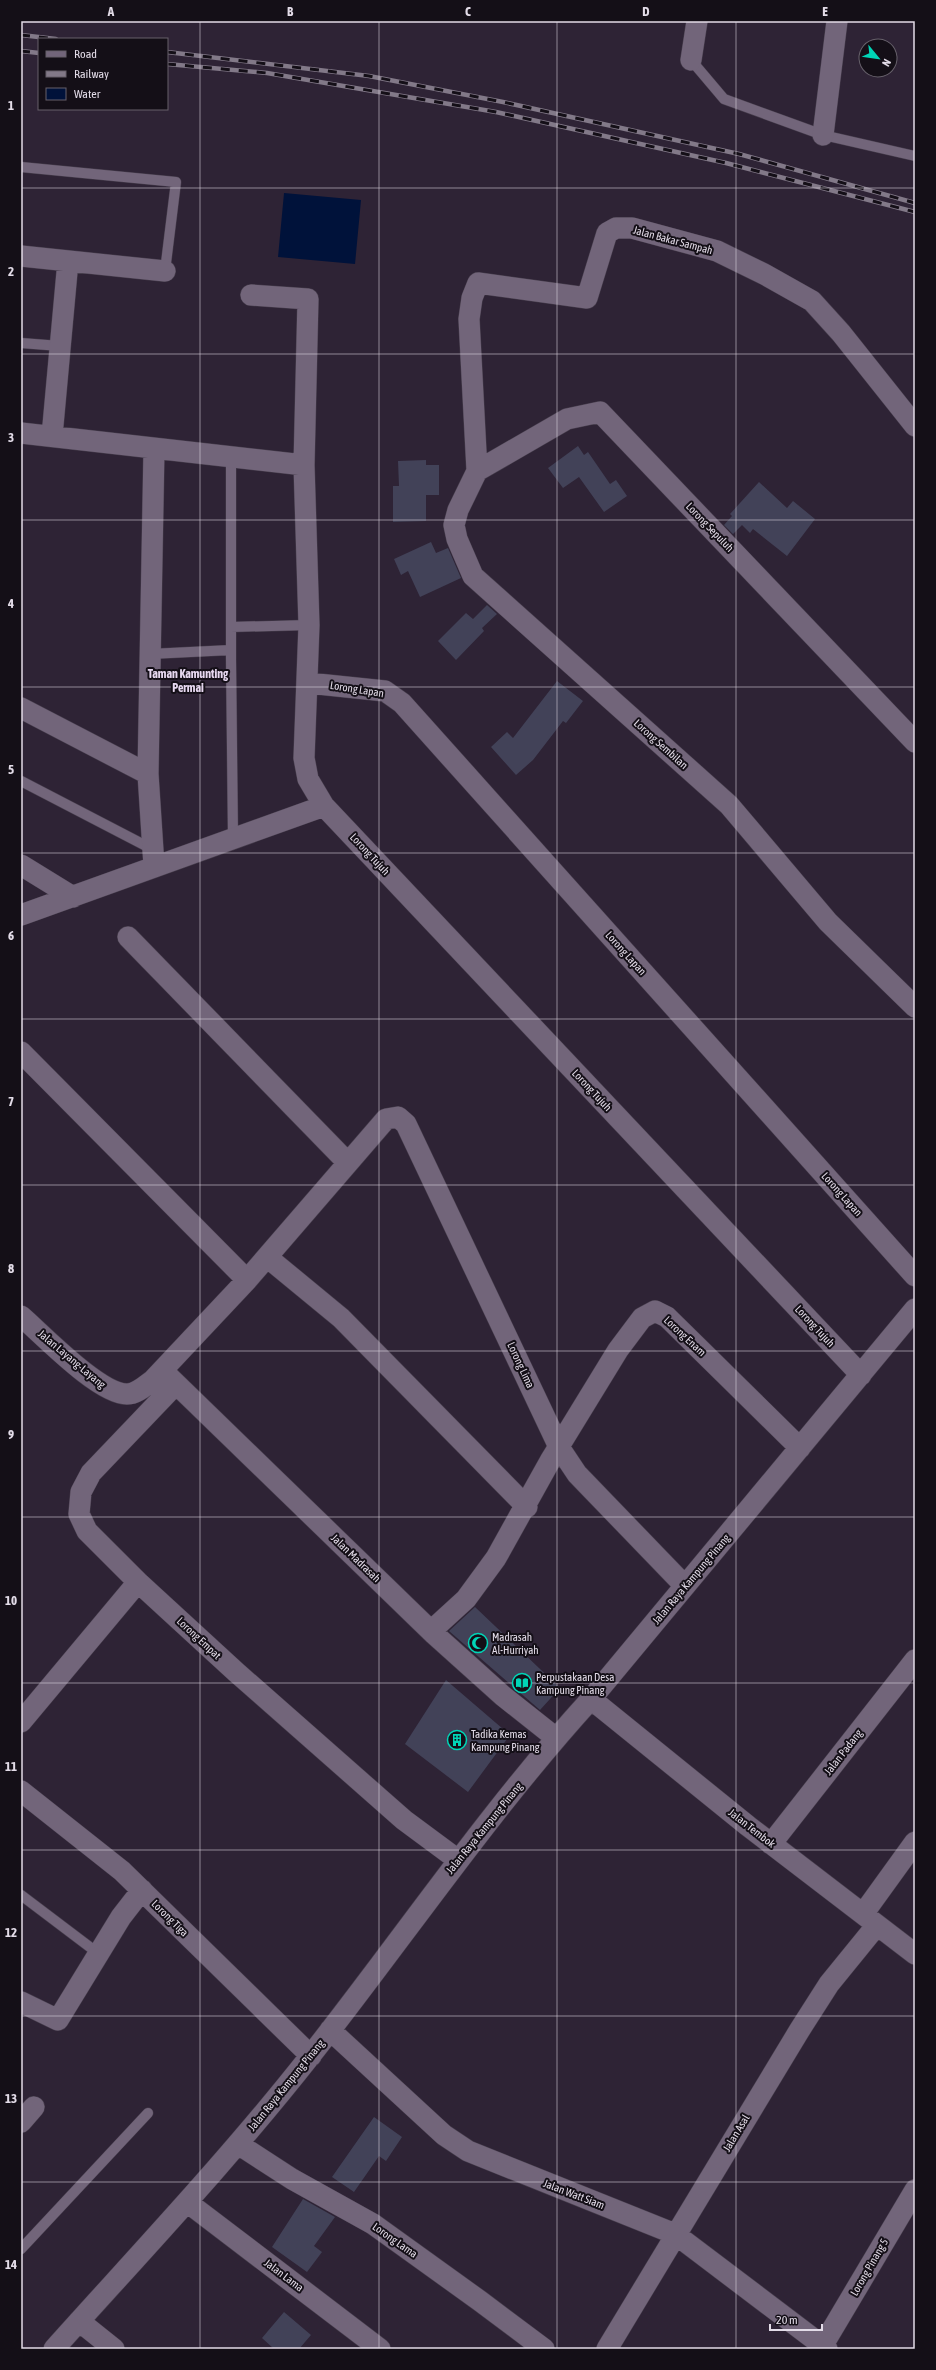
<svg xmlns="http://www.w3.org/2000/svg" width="936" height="2370" viewBox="0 0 936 2370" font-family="'Asap Condensed',sans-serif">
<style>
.water{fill:#00123a}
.building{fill:#424258}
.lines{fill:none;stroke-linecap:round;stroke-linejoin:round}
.service-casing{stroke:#473e4d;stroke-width:11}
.minor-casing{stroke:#473e4d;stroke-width:22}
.service{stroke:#72657a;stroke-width:10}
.minor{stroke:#72657a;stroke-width:21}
.rail-casing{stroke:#827988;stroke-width:4.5}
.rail{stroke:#140f17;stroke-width:3;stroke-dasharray:9;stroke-linecap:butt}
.grid{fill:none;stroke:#e3dce8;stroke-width:1;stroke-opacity:0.55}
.labels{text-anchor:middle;stroke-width:4;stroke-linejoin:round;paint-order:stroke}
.street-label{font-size:11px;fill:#e3dce8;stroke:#140f17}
.poi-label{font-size:11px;fill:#e3dce8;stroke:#140f17;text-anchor:start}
.neighbourhood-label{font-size:12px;font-weight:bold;fill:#e7d8f0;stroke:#140f17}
.neatline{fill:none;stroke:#e3dce8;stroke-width:1.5}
.grid-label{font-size:13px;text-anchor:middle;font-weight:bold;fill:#e3dce8}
</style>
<rect width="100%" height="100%" fill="#2e2335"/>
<path class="water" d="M 284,193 L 361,200 L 355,264 L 278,257 Z"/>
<path class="building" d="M 578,446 L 584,455 L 588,452 L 610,484 L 616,480 L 627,496 L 604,512 L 579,477 L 563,488 L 548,468 Z
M 426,460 L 426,465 L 439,465 L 439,495 L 426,495 L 426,521 L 393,522 L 393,486 L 399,486 L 398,461 Z
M 759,482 L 787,508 L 793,501 L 815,519 L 787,556 L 753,529 L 750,533 L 742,525 L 733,534 L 724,525 L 732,516 L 730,514 Z
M 431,542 L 436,553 L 448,548 L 461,578 L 420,597 L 408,571 L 401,575 L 394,559 Z
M 487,605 L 497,614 L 482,628 L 484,631 L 456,660 L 438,641 L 466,613 L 473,619 Z
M 557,681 L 583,701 L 566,723 L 563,721 L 533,760 L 516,775 L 491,747 L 507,732 L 513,738 Z
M 475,1607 L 560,1688 L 540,1710 L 449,1631 Z
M 446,1680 L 510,1735 L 468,1792 L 405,1744 Z
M 374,2117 L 402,2137 L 386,2161 L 379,2156 L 354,2192 L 332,2177 Z
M 303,2199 L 335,2217 L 314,2246 L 322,2252 L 307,2272 L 272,2247 Z
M 284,2312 L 311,2335 L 299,2349 L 274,2349 L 262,2338 Z"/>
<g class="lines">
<defs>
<path id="service" d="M 691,60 L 724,99 L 823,135 L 915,156
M 21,167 L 176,182 L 165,271
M 21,343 L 60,346
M 231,457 L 231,659 L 233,838
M 231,627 L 309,625
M 150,654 L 231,650
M 21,781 L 152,849
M 21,1895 L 99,1954
M 21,2249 L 148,2113"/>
<path id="minor" d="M 691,60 L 697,21
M 823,135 L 837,21
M 21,256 L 165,271
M 251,295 L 308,299 L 304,465 L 309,625 L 304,758 L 308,779 L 324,806 L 861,1375
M 915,426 L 841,333 L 812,301 L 764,274 L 717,251 L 632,228 L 616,228 L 607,233 L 587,298 L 478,283 L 472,298 L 469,319 L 477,471 L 458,510 L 454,525 L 457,539 L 473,576 L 729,805 L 828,922 L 915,1007
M 21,433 L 304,465
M 52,436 L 68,261
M 477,471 L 567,419 L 600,412 L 915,742
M 308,683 L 385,691 L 402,703 L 915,1276
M 21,708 L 148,774
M 21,865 L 73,897
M 154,866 L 148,774 L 154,449
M 21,915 L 324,806
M 128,937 L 347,1162
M 21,1052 L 247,1280
M 267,1257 L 341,1318 L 527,1507
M 21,1316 C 43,1335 99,1394 127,1394 C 137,1394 146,1385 153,1380 L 247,1280 L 386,1119 L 398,1117 L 406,1124 L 559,1447 L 577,1474 L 685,1586
M 166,1374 L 434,1634 L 503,1696 L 556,1738
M 176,1384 L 91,1473 L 81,1492 L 79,1514 L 87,1531 L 138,1582 L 236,1672 L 404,1820 L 458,1860
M 431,1631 L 466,1599 L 496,1558 L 550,1461 L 618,1350 L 642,1318 L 655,1311 L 667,1317 L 800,1448
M 591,1699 L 748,1826 L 915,1954
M 21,1722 L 138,1582
M 21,1791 L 122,1871 L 311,2056
M 771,1844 L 915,1660
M 863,1914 L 915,1842
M 21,2002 L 58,2020 L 121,1917 L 142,1890
M 330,2030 L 444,2135 L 468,2151 L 675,2234 L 827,2349
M 21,2122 L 34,2107
M 238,2144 L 292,2179 L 373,2224 L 480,2301 L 544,2349
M 187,2202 L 380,2349
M 79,2321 L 114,2349
M 823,2345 L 915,2190
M 54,2349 C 141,2252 230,2158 311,2055 C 404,1937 489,1811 591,1699 L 915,1309
M 607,2349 L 799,2031 L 829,1984 L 877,1925"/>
</defs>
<use href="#service" class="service-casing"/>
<use href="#minor" class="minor-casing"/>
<use href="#service" class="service"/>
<use href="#minor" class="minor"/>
<defs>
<path id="rail" d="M 21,35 L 56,39
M 21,51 L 39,53
M 167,52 L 369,76 L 503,102 L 739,154 L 915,203
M 167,64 L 267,73 L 496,112 L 726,163 L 915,212"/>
</defs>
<use href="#rail" class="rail-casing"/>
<use href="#rail" class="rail"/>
</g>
<path class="grid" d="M 200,21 L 200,2349M 379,21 L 379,2349M 557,21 L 557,2349M 736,21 L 736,2349M 21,188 L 915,188M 21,354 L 915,354M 21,520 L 915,520M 21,687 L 915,687M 21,853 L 915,853M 21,1019 L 915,1019M 21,1185 L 915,1185M 21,1351 L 915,1351M 21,1517 L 915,1517M 21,1683 L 915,1683M 21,1850 L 915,1850M 21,2016 L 915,2016M 21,2182 L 915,2182"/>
<defs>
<symbol id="mosque-ring" viewBox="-11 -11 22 22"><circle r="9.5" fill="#140f17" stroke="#00d5b7" stroke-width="1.5"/><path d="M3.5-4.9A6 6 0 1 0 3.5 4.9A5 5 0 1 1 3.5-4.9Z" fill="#00d5b7"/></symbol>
<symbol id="library-ring" viewBox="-11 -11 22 22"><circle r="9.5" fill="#140f17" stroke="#00d5b7" stroke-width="1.5"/><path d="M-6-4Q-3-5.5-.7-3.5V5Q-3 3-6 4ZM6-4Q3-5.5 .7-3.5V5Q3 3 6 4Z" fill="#00d5b7"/></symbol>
<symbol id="building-ring" viewBox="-11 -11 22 22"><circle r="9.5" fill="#140f17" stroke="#00d5b7" stroke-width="1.5"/><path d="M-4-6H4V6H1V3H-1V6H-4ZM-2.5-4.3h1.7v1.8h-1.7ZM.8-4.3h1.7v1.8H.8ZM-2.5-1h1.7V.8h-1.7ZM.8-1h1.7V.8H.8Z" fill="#00d5b7"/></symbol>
</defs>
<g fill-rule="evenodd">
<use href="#mosque-ring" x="467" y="1632" width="22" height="22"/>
<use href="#library-ring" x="511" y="1672" width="22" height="22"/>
<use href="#building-ring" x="446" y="1729" width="22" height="22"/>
</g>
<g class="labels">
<g class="street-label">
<text transform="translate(673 240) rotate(15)" y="4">Jalan Bakar Sampah</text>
<text transform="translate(710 527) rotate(46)" y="4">Lorong Sepuluh</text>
<text transform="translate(357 689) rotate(9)" y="4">Lorong Lapan</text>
<text transform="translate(661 744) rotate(42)" y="4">Lorong Sembilan</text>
<text transform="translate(370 854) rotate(47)" y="4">Lorong Tujuh</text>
<text transform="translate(626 953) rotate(48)" y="4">Lorong Lapan</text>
<text transform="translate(592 1090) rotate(47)" y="4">Lorong Tujuh</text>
<text transform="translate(842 1194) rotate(48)" y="4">Lorong Lapan</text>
<text transform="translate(815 1326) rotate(47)" y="4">Lorong Tujuh</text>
<text transform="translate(685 1336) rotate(43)" y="4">Lorong Enam</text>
<text transform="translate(72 1359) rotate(40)" y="4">Jalan Layang-Layang</text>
<text transform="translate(521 1365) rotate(65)" y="4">Lorong Lima</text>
<text transform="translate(356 1558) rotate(44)" y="4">Jalan Madrasah</text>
<text transform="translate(691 1579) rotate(-50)" y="4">Jalan Raya Kampung Pinang</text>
<text transform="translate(199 1638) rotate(43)" y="4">Lorong Empat</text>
<text transform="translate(843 1752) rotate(-52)" y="4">Jalan Padang</text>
<text transform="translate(484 1828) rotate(-51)" y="4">Jalan Raya Kampung Pinang</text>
<text transform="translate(752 1828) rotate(38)" y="4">Jalan Tembok</text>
<text transform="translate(170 1918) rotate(45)" y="4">Lorong Tiga</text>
<text transform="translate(286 2085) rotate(-51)" y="4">Jalan Raya Kampung Pinang</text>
<text transform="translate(736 2133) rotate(-59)" y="4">Jalan Asal</text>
<text transform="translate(574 2194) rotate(21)" y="4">Jalan Watt Siam</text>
<text transform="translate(395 2240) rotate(35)" y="4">Lorong Lama</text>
<text transform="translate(869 2267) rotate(-60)" y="4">Lorong Pinang 5</text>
<text transform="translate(284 2275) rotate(37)" y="4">Jalan Lama</text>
</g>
<g class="poi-label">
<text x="492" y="1641">Madrasah<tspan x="492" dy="13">Al-Hurriyah</tspan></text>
<text x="536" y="1681">Perpustakaan Desa<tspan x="536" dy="13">Kampung Pinang</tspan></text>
<text x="471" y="1738">Tadika Kemas<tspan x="471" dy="13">Kampung Pinang</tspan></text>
</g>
<g class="neighbourhood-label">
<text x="188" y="678">Taman Kamunting<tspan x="188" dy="14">Permai</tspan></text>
</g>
</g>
<rect width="936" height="2370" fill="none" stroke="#140f17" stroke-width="44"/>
<rect x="38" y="38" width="130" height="72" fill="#140f17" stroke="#67616b"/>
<rect x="46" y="51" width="20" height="6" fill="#72657a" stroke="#67616b"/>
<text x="74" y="58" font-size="12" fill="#e3dce8">Road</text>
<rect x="46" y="71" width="20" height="6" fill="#827988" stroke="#67616b"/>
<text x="74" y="78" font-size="12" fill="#e3dce8">Railway</text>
<rect x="46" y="88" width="20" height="12" fill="#00123a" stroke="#67616b"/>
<text x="74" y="98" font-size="12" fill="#e3dce8">Water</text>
<g transform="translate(878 58) rotate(119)"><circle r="19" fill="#140f17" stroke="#67616b"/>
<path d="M0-3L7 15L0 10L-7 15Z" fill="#00d5b7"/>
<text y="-6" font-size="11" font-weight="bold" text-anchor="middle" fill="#e3dce8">N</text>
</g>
<path d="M770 2324v6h52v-6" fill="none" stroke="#e3dce8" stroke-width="2"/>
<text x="776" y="2324" font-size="12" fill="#e3dce8" stroke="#140f17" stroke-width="3" paint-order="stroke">20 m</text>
<rect x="22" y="22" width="892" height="2326" class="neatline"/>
<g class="grid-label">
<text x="111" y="16">A</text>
<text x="290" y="16">B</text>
<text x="468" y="16">C</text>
<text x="646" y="16">D</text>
<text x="825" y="16">E</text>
<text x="11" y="110">1</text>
<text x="11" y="276">2</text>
<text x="11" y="442">3</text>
<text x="11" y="608">4</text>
<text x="11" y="774">5</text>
<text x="11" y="940">6</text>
<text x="11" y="1106">7</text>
<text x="11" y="1273">8</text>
<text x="11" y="1439">9</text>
<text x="11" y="1605">10</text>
<text x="11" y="1771">11</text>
<text x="11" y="1937">12</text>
<text x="11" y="2103">13</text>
<text x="11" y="2269">14</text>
</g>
</svg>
